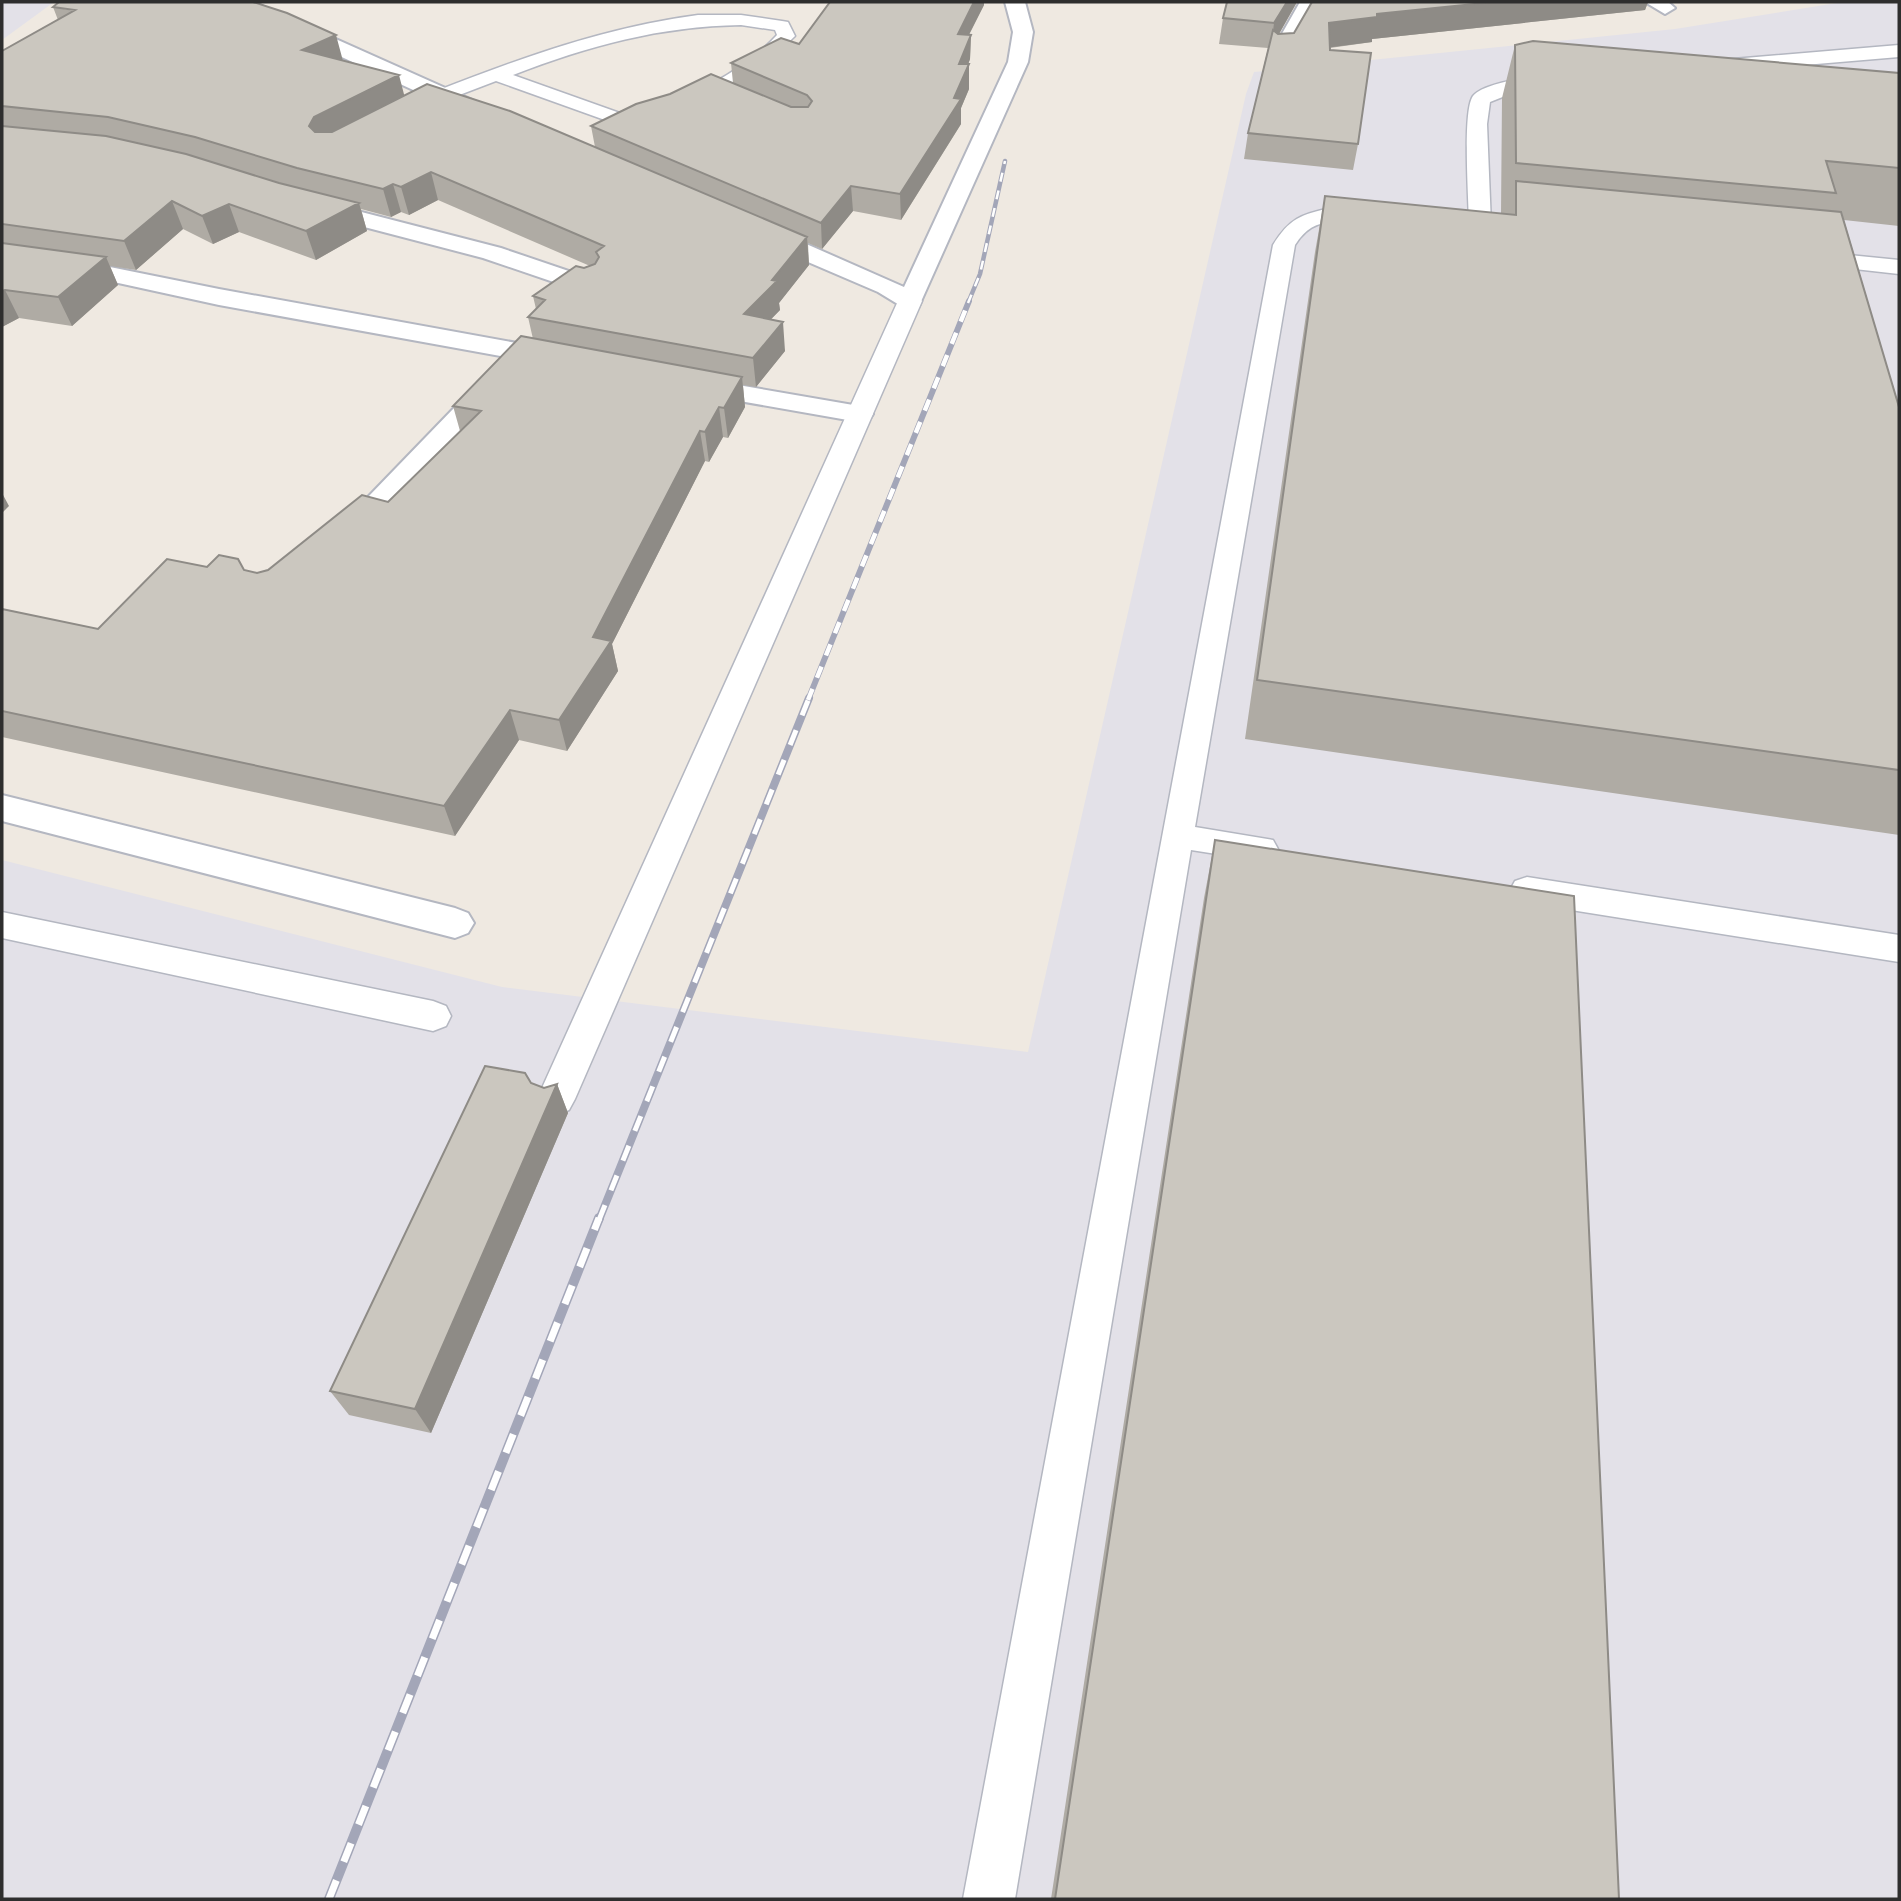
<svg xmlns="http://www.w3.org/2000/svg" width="1901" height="1901" viewBox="0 0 1901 1901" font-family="'Varela Round',sans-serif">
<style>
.industrial{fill:#e3e1e8}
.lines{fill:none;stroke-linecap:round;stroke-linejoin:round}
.service-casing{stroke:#b4b7c1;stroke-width:3}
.minor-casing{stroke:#b4b7c1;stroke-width:4}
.service{fill:#fff;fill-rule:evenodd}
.minor{fill:#fff;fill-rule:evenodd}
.rail-far3-casing{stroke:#a3a6b8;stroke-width:4.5}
.rail-far2-casing{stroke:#a3a6b8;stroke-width:6}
.rail-far1-casing{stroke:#a3a6b8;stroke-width:8}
.rail-casing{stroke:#a3a6b8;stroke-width:10}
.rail-far3{stroke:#fff;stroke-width:2.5;stroke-dasharray:9;stroke-linecap:butt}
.rail-far2{stroke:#fff;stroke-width:4.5;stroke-dasharray:12;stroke-linecap:butt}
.rail-far1{stroke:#fff;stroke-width:5;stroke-dasharray:16;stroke-linecap:butt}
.rail{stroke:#fff;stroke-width:7;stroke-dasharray:20;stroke-linecap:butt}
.wall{fill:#afaba4}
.shaded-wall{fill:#8e8b86}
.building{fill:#cbc7bf;stroke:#8e8b86;stroke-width:2}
</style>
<rect width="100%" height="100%" fill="#efe9e1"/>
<path class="industrial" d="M 2,2 L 54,2 L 2,40 Z
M 1843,2 L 1899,2 L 1899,1899 L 2,1899 L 2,860 L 502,987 L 1028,1052 L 1246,94 L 1254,72 L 1675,29 Z"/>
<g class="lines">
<defs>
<path id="service" d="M 698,15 L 741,15 L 782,21 L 788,22 L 795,36 L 766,64 L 720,93 L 672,117 L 630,129 L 496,81 L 441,102 L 431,96 L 434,92 C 521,58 606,27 698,15 ZM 741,25 L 775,30 L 777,35 C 742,73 688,98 640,115 L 631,117 L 513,75 C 588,46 661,26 741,25 Z
M 1899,45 L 1899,57 L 1721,72 L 1712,66 L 1721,60 Z
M 1550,75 L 1557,77 L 1560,81 L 1557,85 L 1515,92 L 1490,102 L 1487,124 L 1491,225 L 1488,230 L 1472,230 L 1469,225 C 1469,202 1462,111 1473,96 C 1485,82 1532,77 1550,75 Z
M 1331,208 L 1374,209 L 1377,214 L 1374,219 C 1343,226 1316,211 1295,245 L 1195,827 L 1273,840 L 1278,849 L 1273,858 L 1261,861 L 1191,850 L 1015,1899 L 963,1899 L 1273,245 C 1289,219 1301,214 1331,208 Z
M 1809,251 L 1899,260 L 1899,274 L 1801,263 L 1798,258 L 1801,253 Z
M 910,294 L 918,296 L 922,301 L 575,1099 L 569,1110 L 556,1115 L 543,1110 L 537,1099 L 898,301 L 902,296 Z
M 1527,877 L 1899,935 L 1899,962 L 1527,903 L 1515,899 L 1510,890 L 1515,881 Z
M 2,912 L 433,1001 L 446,1006 L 451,1016 L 446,1026 L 433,1031 L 2,938 Z"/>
<path id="minor" d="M 228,2 L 253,2 L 479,103 L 482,108 L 479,113 L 463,113 L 231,6 Z
M 1005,2 L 1025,2 L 1033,32 L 1028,62 L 919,306 L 910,309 L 901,306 L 878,292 L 752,238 L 749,233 L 752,228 L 761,226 L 770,228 L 904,287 L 1008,62 L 1013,32 Z
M 1300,2 L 1320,2 L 1288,57 L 1274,57 L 1271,53 Z
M 1645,2 L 1668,2 L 1675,8 L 1665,14 Z
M 311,199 L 501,248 L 598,281 L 602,286 L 598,291 L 589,294 L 580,291 L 483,258 L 303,211 L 299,206 L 303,201 Z
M 2,253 L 100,265 L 219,289 L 561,351 L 570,353 L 574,359 L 570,365 L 561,367 L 219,305 L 100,279 L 2,267 Z
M 493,376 L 503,378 L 507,384 L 503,390 L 388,509 L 352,539 L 341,542 L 330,539 L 326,533 L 330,527 L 368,497 L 483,378 Z
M 692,377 L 859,406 L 869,408 L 873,414 L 869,420 L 859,422 L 682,391 L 678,385 L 682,379 Z
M 2,795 L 455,908 L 468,913 L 474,923 L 468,933 L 455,938 L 2,821 Z"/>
</defs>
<use href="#service" class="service-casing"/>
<use href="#minor" class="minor-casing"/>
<use href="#service" class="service"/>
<use href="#minor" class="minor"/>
<defs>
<path id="rail-far3" d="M 968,303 L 980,274 L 1005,161"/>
<path id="rail-far2" d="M 808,700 L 969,301"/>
<path id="rail-far1" d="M 599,1220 L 809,698"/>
<path id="rail" d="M 329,1899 L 599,1218"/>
</defs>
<use href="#rail-far3" class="rail-far3-casing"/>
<use href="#rail-far2" class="rail-far2-casing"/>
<use href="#rail-far1" class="rail-far1-casing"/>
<use href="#rail" class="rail-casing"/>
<use href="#rail-far3" class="rail-far3"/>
<use href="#rail-far2" class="rail-far2"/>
<use href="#rail-far1" class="rail-far1"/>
<use href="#rail" class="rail"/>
</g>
<path class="wall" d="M 1227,2 L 1297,2 L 1279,34 L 1294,33 L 1312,2 L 1648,2 L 1645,10 L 1372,39 L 1372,42 L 1330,48 L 1358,144 L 1353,170 L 1244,159 L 1248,133 L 1268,48 L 1219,44 L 1223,18 Z
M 984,5 L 969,35 L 971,35 L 970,59 L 968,64 L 969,64 L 969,89 L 961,108 L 961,124 L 901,220 L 853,211 L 822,249 L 808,243 L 809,265 L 779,303 L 780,310 L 770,320 L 785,351 L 756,387 L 743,385 L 745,407 L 728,438 L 723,437 L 709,462 L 705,461 L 612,644 L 618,671 L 567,751 L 519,740 L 455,836 L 2,737 L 2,610 L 98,629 L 207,567 L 244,570 L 257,573 L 268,570 L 388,502 L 460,431 L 453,406 L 533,339 L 528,317 L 536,309 L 533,296 L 590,266 L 438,200 L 409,215 L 401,212 L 391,217 L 361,209 L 367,231 L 316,260 L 239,232 L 213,244 L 183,229 L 136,270 L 110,266 L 118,285 L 72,326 L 19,318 L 2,327 L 2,51 L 58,20 L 53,7 L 343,61 L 404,96 L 595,147 L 591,126 L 733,83 L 731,63 L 799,44 Z
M 1515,45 L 1899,73 L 1899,226 L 1844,220 L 1899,407 L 1899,835 L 1245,739 L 1315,252 L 1325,196 L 1501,214 L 1502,98 Z
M 1215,840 L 1619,1899 L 1051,1899 L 1204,898 Z
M 531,1083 L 544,1088 L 557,1084 L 568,1113 L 431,1433 L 349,1415 L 330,1391 Z"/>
<path class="shaded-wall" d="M 974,2 L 984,2 L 984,5 L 957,58 L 958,34 Z
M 1287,2 L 1297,2 L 1271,48 L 1274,23 Z
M 1494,2 L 1648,2 L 1645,10 L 1372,39 L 1372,42 L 1325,48 L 1329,23 L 1377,14 Z
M 336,35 L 343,61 L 302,50 Z
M 971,35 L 970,59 L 963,79 L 969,64 L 969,89 L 961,108 L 961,124 L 901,220 L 900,194 L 954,98 L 959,64 Z
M 399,75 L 406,102 L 322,145 L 309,126 L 314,117 Z
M 431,172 L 438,200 L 409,215 L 401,187 Z
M 393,184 L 401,212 L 391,217 L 383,189 Z
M 851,186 L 853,211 L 822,249 L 821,223 Z
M 172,201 L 183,229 L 136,270 L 124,241 Z
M 359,203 L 367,231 L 316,260 L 306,231 Z
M 229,204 L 239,232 L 213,244 L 202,216 Z
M 807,237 L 809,265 L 779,303 L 780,310 L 747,344 L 744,314 Z
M 106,257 L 118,285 L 72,326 L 58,297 Z
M 5,290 L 19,318 L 2,327 L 2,291 Z
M 783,322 L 785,351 L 756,387 L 753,358 Z
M 742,377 L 745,407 L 728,438 L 724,408 Z
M 719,407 L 723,437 L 709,462 L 705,432 Z
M 700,431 L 705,461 L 612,644 L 618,671 L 567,751 L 559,720 L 593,637 Z
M 2,493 L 9,506 L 2,513 Z
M 510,710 L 519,740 L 455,836 L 444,806 Z
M 557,1084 L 568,1113 L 431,1433 L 415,1409 Z"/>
<path class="building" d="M 59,2 L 253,2 L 287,13 L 336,35 L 302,50 L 399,75 L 314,117 L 309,126 L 315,132 L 332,132 L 427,84 L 510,111 L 807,237 L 772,280 L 777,281 L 744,314 L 783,322 L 753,358 L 528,317 L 545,300 L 533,296 L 576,266 L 584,268 L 595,264 L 599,257 L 596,252 L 604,246 L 431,172 L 401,187 L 393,184 L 383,189 L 297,168 L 195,137 L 108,117 L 2,106 L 2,51 L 75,10 L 53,7 Z
M 830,2 L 974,2 L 958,34 L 971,35 L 959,64 L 969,64 L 954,98 L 961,99 L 900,194 L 851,186 L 821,223 L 591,126 L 636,104 L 670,94 L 711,74 L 791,107 L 808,107 L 812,101 L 807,95 L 731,63 L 781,38 L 799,44 Z
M 1227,2 L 1287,2 L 1274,23 L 1223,18 Z
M 1312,2 L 1494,2 L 1377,14 L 1377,17 L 1329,23 L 1330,50 L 1371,53 L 1358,144 L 1248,133 L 1273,30 L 1278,34 L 1294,33 Z
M 1533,41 L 1899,73 L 1899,168 L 1826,161 L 1836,193 L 1516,163 L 1515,45 Z
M 2,126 L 106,136 L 186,154 L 279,183 L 359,203 L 306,231 L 229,204 L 202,216 L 172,201 L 124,241 L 2,224 Z
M 1516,181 L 1841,212 L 1899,407 L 1899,770 L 1257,680 L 1325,196 L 1516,215 Z
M 2,243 L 106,257 L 58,297 L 5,290 L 2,291 Z
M 521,336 L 742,377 L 724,408 L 719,407 L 705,432 L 700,431 L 593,637 L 611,641 L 559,720 L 510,710 L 444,806 L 2,711 L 2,609 L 98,629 L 167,559 L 207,567 L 219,555 L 238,559 L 244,570 L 257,573 L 268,570 L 362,495 L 388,502 L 481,411 L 453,406 Z
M 1215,840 L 1574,896 L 1619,1899 L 1055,1899 Z
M 485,1066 L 525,1073 L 531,1083 L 544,1088 L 557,1084 L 415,1409 L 330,1391 Z"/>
<rect width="1901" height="1901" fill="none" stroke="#2e2e2e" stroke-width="7"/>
</svg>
